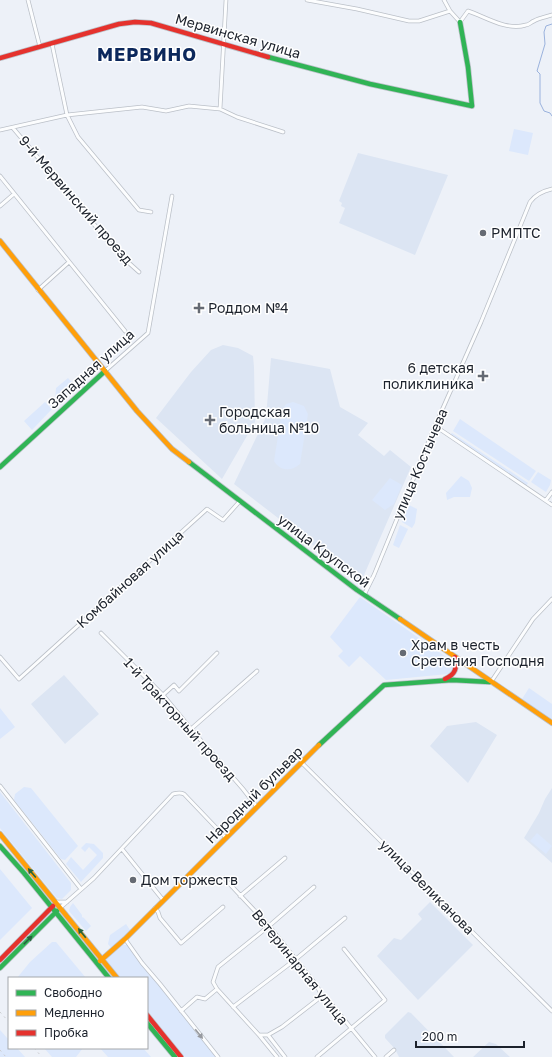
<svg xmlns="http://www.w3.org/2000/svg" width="552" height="1057" viewBox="0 0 552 1057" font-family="'Golos Text',sans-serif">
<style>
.built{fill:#dce5f3}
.green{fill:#dce8fc}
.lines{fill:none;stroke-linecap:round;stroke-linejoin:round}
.stream{stroke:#9ab2dd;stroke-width:1}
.street-casing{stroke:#bbc0c8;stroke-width:4.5}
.fast-casing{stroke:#bbc0c8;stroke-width:6}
.slow-casing{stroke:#bbc0c8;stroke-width:6}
.jam-casing{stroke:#bbc0c8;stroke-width:6}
.street{stroke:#fcfdfe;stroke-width:3}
.fast{stroke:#30b455;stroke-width:4.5}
.slow{stroke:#ff9f0a;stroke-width:4.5}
.jam{stroke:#e5322d;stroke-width:4.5}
.rail{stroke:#cccdd0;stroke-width:1;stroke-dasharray:2 4;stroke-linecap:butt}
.oneway{fill:#25643e}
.oneway2{fill:#979aa0}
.poi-dot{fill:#656a73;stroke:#fff;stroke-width:1.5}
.labels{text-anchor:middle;stroke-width:3;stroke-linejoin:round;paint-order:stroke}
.street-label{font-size:14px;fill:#1c222c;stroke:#fff}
.poi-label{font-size:14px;fill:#1c222c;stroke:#fff;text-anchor:start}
.district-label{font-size:18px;font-weight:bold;letter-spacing:1px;fill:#0c285c;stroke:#fff}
</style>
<rect width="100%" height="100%" fill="#edf1f8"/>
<path class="built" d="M 358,153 L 448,175 L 415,255 L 339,223 L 345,208 L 341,206 L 342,203 L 339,201 Z
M 223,345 L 238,348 L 253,356 L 254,367 L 255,422 L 222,479 L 156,418 L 191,372 L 211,350 Z
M 271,358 L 330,369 L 340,407 L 368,423 L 358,435 L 384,456 L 390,450 L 411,467 L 361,582 L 234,484 L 266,417 Z
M 64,675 L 99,714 L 65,744 L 31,704 Z
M 476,722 L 497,735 L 468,783 L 430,746 L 447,726 Z
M 552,788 L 552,863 L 524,838 L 539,813 L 545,799 Z
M 430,902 L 473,945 L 418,1000 L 377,956 L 394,938 L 401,940 L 422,919 L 418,914 Z
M 408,1012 L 411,1013 L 454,1057 L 399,1057 L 395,1049 L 385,1038 L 385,1035 Z
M 489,1042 L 496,1044 L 510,1057 L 473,1057 Z"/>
<path class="green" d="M 514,129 L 533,133 L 528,155 L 509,151 Z
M 68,378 L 76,387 L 58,403 L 55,401 L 56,388 Z
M 45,402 L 52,409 L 32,430 L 24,421 Z
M 293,402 L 304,406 L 308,414 L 300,464 C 291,472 280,471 274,461 L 282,411 L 286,404 Z
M 460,419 L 536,471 L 529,481 L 453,431 Z
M 452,433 L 528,483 L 526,486 L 450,435 Z
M 538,472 L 551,480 L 550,485 L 546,492 L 531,482 Z
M 461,476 L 469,481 L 472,488 L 470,497 L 454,497 L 447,500 L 446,493 Z
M 390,478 L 402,485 L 394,504 L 385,510 L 372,500 Z
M 409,505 L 417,509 L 415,523 L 412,528 L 402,522 Z
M 400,525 L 408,529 L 399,548 L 393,545 Z
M 360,597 L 452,661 L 455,664 C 455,669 453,672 448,674 L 386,680 L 360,656 L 349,667 L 338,656 L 343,651 L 330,637 Z
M 529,688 L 552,704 L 552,719 L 522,699 Z
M 0,708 L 15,727 L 0,739 Z
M 24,787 L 31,788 L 78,846 L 65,860 L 61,859 L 14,800 L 15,794 Z
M 0,792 L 71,883 L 71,890 L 62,899 L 57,898 L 0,828 Z
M 537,833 L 552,846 L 546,854 L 530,841 Z
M 86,843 L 94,844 L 103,853 L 103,858 L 81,882 L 66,864 L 71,857 L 83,870 L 97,855 L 89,847 L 85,852 L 81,848 Z
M 0,869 L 32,908 L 0,940 Z
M 73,903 L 82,915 L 82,917 L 84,918 L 91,926 L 86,931 L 69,911 L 70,907 Z
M 126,924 L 130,930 L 112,949 L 108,944 L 110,935 Z
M 52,942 L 56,942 L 86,978 L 17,978 L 30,962 Z
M 120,945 L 127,945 L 218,1057 L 185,1057 L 147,1010 L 147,978 L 121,978 L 107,961 L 107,958 Z
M 0,1030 L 9,1040 L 9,1048 L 17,1048 L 25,1057 L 0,1057 Z
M 44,1048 L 83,1048 L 76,1057 L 52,1057 Z
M 100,1048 L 143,1048 L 151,1057 L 108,1057 Z"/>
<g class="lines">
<path class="stream" d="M 552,24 L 546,26 L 544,32 L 545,44 L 537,71 L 540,74 L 540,103 L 544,111 L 550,113 L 552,116"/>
<defs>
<path id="street" d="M 28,0 L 40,47
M 307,0 L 357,9 L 409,21 L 419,21 L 450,11
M 444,0 L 450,11 L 460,22 L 468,11 C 486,17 506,31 526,25 C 529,25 531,22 534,21 C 539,18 546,17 552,15
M 52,44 L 67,115 L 78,137 L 139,210 L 151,212
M 220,109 L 226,0
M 13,128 L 119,254 L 139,272
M 0,130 L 67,115 L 142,107 L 166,111 L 189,106 L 220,109 L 237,117 L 283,132
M 0,176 L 125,331
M 0,206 L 14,194
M 38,290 L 69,262
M 105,371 L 148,333 L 172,196
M 435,426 L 552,505
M 546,500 L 552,492
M 364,595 L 374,575 L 435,426 L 481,322 L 530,202 C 536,194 543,191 552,189
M 101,633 L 163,695 L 191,729 L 243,789 L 257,807
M 0,657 L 19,679 L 207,509 L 223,520 L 240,501
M 491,682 L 533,619 L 552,599
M 163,695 L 174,685 L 179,691 L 217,653
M 191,729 L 257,671
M 302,763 L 552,1011
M 0,786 L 81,889
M 122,849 L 163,900
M 224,878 L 269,926 L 317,986 L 322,996 L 328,1000 L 375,1057
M 240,896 L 285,858
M 57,902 L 67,902
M 61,907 L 94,878 L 173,794 C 177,793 180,792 184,794 L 226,838
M 155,908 L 158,912 L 160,918 L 181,943 L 223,907
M 125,939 L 142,963 L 160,984 L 218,1057
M 233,1007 L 296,959 L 345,918
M 181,1011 L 197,997 L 205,999 L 217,989
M 259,1035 L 268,1035 L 282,1027 L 322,996
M 268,1035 L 285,1057
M 277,1057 L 259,1035 L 217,989 L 213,982 L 218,967 L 269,926 L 314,887
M 317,1057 L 385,1000 L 344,949
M 386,1057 L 394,1050"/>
<path id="fast" d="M 268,57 L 370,84 L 472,106 L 468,67 L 460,22
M 189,462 L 357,590 L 400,619
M 0,467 L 105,371
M 319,745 L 384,685 L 452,680 L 490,682
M 0,846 L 24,873 L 109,978
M 0,968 L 57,911
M 147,1023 L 175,1057"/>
<path id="slow" d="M 0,241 L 137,411 L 172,449 L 189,462
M 400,619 L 552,723
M 0,834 L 117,978
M 100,961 L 125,939 L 319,745"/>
<path id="jam" d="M 0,58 L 119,24 L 135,22 L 151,23 L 268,57
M 445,679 C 456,674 457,668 455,657
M 0,960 L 53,906
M 147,1015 L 181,1057"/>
</defs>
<use href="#street" class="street-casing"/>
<use href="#fast" class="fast-casing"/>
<use href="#slow" class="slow-casing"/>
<use href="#jam" class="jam-casing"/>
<use href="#street" class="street"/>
<use href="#fast" class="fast"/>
<use href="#slow" class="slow"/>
<use href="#jam" class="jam"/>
<path class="rail" d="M 0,1012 L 9,1022
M 34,1048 L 42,1057
M 0,1050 L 6,1057"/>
</g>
<defs><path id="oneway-solid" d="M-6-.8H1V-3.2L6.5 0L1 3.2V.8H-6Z"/></defs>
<g class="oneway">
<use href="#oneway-solid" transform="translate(32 873) rotate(-130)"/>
<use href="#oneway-solid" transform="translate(82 933) rotate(-129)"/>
<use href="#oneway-solid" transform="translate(28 940) rotate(-45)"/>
</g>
<use class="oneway2" href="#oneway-solid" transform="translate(199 1034) rotate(51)"/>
<g class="poi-dot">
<circle cx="483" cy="233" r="4"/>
<path d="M197 302h4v4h4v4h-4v4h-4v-4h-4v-4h4z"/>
<path d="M481 370h4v4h4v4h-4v4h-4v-4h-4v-4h4z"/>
<path d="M208 414h4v4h4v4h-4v4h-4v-4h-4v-4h4z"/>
<circle cx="403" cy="653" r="4"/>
<circle cx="133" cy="880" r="4"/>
</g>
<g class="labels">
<g class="street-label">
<text transform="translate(238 36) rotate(16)" y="5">Мервинская улица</text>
<text transform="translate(76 200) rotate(49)" y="5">9-й Мервинский проезд</text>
<text transform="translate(91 369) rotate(-42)" y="5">Западная улица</text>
<text transform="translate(420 464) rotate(-67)" y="5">улица Костычева</text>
<text transform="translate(324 551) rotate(37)" y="5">улица Крупской</text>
<text transform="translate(130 579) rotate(-42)" y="5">Комбайновая улица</text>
<text transform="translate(180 719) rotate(48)" y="5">1-й Тракторный проезд</text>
<text transform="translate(254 795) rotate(-45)" y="5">Народный бульвар</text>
<text transform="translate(427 887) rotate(45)" y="5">улица Великанова</text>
<text transform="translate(300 967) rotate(51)" y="5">Ветеринарная улица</text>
</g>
<g class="poi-label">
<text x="491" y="238">РМПТС</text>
<text x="208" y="313">Роддом №4</text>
<text x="474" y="373" text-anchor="end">6 детская<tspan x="474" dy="16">поликлиника</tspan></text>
<text x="219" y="417">Городская<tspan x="219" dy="16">больница №10</tspan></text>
<text x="411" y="650">Храм в честь<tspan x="411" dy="16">Сретения Господня</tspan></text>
<text x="141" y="885">Дом торжеств</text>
</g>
<g class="district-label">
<text x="147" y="61">МЕРВИНО</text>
</g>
</g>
<rect x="8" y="977" width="140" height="72" fill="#ffffff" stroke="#a4a7ab"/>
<rect x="16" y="990" width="20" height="6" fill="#30b455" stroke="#a4a7ab"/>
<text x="44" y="997" font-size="12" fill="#1c222c">Свободно</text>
<rect x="16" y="1010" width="20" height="6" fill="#ff9f0a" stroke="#a4a7ab"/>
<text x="44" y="1017" font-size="12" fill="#1c222c">Медленно</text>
<rect x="16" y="1030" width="20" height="6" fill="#e5322d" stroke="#a4a7ab"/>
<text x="44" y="1037" font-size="12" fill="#1c222c">Пробка</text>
<path d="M416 1041v6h108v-6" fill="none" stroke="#1c222c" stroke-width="2"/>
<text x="422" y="1041" font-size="12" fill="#1c222c" stroke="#ffffff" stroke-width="3" paint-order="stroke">200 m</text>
</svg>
